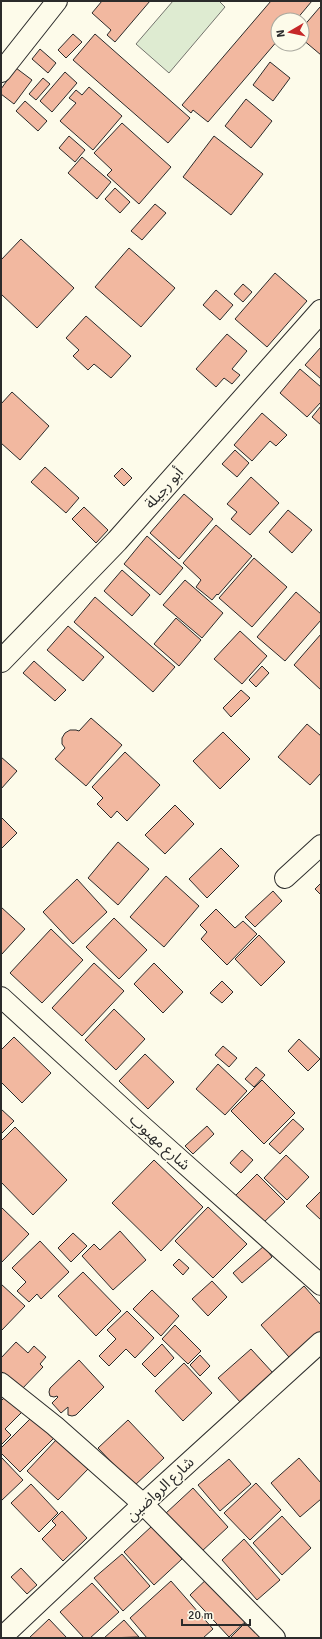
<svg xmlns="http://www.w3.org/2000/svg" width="322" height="1639" viewBox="0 0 322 1639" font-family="Signika,'Noto Sans Arabic',sans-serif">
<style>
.green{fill:#deebd1;stroke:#74746e}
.building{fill:#f2b8a0;stroke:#2b2b2b}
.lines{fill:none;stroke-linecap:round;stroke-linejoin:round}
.minor-casing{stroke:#2b2b2b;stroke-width:22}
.tertiary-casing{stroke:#2b2b2b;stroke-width:24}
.minor{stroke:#fdfbea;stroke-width:20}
.tertiary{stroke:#fdfbea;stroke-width:22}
.labels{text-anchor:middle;stroke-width:3;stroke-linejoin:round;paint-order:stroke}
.street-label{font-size:15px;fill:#2b2b2b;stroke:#fdfbea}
</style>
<rect width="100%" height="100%" fill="#fdfbea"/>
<path class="green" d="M 173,1 L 219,1 L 225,7 L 169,73 L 136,44 Z"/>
<path class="building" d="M 102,1 L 150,1 L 115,42 L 107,35 L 111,30 L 92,13 Z
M 271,1 L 312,1 L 296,20 L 278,20 L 278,40 L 208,122 L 193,110 L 191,113 L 182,105 Z
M 320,7 L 321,8 L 321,55 L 302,39 L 302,28 Z
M 73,34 L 82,42 L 66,58 L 58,50 Z
M 95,34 L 190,118 L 168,143 L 73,60 Z
M 40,49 L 56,63 L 48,73 L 32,59 Z
M 270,62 L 290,78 L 273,101 L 253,85 Z
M 16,68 L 32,80 L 14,104 L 1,94 L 1,89 Z
M 65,72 L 77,83 L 52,112 L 40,101 Z
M 43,78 L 50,84 L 36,100 L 29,94 Z
M 89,87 L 122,116 L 93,150 L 60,121 L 76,103 L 69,98 L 76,90 L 82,95 Z
M 246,99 L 272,121 L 251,148 L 225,126 Z
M 25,101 L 47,121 L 38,131 L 16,111 Z
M 122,123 L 171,167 L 139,204 L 107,175 L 112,170 L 94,153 Z
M 69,136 L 85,150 L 75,162 L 59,148 Z
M 214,136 L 263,174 L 231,215 L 183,177 Z
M 82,157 L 111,182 L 97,199 L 68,173 Z
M 115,188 L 130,202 L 120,213 L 105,199 Z
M 155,204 L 166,213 L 142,240 L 131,231 Z
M 21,239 L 74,288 L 37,328 L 1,294 L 1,260 Z
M 129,248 L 175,288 L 141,327 L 95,287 Z
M 275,273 L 307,301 L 267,347 L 235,319 Z
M 243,284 L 252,292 L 243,302 L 234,294 Z
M 216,290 L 233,305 L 220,320 L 203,305 Z
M 86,316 L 131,356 L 111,378 L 94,364 L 88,370 L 73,356 L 79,350 L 66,338 Z
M 227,334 L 247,351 L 232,369 L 240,375 L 232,384 L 224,378 L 216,387 L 196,369 Z
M 321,347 L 321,379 L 305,365 Z
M 300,369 L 321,387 L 321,402 L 307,417 L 280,393 Z
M 12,392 L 49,426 L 20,460 L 1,443 L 1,404 Z
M 321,406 L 321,425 L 312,417 Z
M 262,413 L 287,435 L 276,446 L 270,441 L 252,461 L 234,445 Z
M 235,450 L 249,463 L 237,477 L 222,464 Z
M 45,467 L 79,498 L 66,513 L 31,482 Z
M 122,468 L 132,478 L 124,486 L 114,476 Z
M 251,477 L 279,503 L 250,535 L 231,519 L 237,512 L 227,504 Z
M 184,494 L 213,519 L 179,559 L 150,533 Z
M 84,507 L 108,530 L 96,543 L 72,519 Z
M 288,510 L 312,530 L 292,553 L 269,532 Z
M 216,525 L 252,556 L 218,595 L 217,594 L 212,600 L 196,587 L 201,580 L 183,563 Z
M 147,536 L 183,568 L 160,595 L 124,564 Z
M 254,558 L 287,587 L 252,627 L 219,598 Z
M 122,570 L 150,595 L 132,616 L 104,591 Z
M 185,580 L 223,613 L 202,638 L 163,605 Z
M 296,592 L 321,614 L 321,620 L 285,661 L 257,637 Z
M 95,597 L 175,667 L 153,692 L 74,622 Z
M 176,618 L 201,640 L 179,666 L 154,644 Z
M 68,626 L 104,657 L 83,681 L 47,650 Z
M 240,631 L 267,656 L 242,684 L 214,659 Z
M 321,634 L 321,690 L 294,665 Z
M 34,661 L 66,690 L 55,701 L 23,673 Z
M 262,666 L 269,673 L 256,687 L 249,680 Z
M 241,690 L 250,698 L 231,717 L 223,708 Z
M 91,718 L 122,745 L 86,786 L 55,759 L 65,748 L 62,744 L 62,738 L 65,733 L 70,730 L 76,730 L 79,731 Z
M 307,724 L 321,736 L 321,773 L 310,785 L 278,757 Z
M 223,732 L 250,759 L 220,789 L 193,761 Z
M 125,752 L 160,785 L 127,821 L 117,811 L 111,818 L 97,804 L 103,798 L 92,787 Z
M 1,757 L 17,771 L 1,789 Z
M 175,805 L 194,824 L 165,854 L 145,835 Z
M 1,817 L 17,833 L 1,849 Z
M 118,842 L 149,869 L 118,905 L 88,878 Z
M 221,848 L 239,866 L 207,898 L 189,879 Z
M 166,876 L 199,906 L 164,947 L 130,917 Z
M 77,879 L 107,912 L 73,944 L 43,912 Z
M 321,883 L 321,895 L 315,889 Z
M 273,891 L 282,901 L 255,927 L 245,917 Z
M 1,907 L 25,929 L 1,955 Z
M 216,909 L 235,928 L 243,921 L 257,934 L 227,965 L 201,939 L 207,932 L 200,925 Z
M 114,918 L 147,950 L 119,979 L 86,947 Z
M 51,929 L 83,960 L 42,1003 L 10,973 Z
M 259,935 L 285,962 L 261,986 L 235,959 Z
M 94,963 L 124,991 L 82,1036 L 52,1008 Z
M 154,963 L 183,992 L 163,1013 L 134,984 Z
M 222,981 L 233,992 L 222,1003 L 210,993 Z
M 114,1009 L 145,1039 L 116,1070 L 85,1040 Z
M 14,1037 L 51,1073 L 22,1103 L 1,1082 L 1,1050 Z
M 299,1039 L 320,1059 L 308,1071 L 288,1051 Z
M 223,1046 L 237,1058 L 229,1067 L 215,1055 Z
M 145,1054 L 174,1082 L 148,1109 L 119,1081 Z
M 218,1064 L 247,1091 L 225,1115 L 196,1089 Z
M 256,1067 L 265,1075 L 254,1087 L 245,1079 Z
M 262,1080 L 295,1113 L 264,1144 L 231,1111 Z
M 1,1109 L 14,1121 L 1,1134 Z
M 293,1119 L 304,1129 L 280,1154 L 269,1144 Z
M 207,1126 L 214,1134 L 193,1154 L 185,1146 Z
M 15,1127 L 67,1180 L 33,1215 L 1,1182 L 1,1141 Z
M 242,1150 L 253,1160 L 241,1173 L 230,1163 Z
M 286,1155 L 309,1177 L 287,1200 L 264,1178 Z
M 154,1160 L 203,1207 L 161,1251 L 112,1203 Z
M 257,1174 L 285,1202 L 262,1224 L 235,1196 Z
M 321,1191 L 321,1220 L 306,1206 Z
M 1,1207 L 29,1234 L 1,1263 Z
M 208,1207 L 247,1244 L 213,1278 L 175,1241 Z
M 120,1231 L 146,1260 L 113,1290 L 82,1256 L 94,1244 L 100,1250 Z
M 73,1233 L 87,1246 L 71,1262 L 58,1248 Z
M 40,1241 L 69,1272 L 41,1299 L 37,1294 L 29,1302 L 17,1291 L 26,1282 L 12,1268 Z
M 264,1246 L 272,1257 L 242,1283 L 233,1273 Z
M 179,1259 L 189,1268 L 183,1275 L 173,1265 Z
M 83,1272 L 121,1311 L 96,1336 L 58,1296 Z
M 212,1281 L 227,1297 L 208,1316 L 192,1299 Z
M 1,1284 L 25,1306 L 1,1331 Z
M 304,1286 L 321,1305 L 321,1341 L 295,1364 L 261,1325 Z
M 152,1290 L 179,1316 L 161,1336 L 133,1309 Z
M 127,1311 L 154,1338 L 135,1358 L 126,1349 L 109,1366 L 99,1356 L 116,1339 L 107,1330 Z
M 175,1325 L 201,1351 L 188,1364 L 162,1339 Z
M 16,1342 L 28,1353 L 34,1346 L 46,1357 L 40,1364 L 43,1367 L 21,1390 L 1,1371 L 1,1358 Z
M 162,1344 L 174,1358 L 155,1377 L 142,1364 Z
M 251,1349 L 273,1373 L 241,1403 L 218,1378 Z
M 200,1355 L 210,1366 L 200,1376 L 190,1365 Z
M 79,1360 L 104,1387 L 76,1415 L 72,1416 L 68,1415 L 68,1407 L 61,1413 L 52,1403 L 58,1397 L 57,1396 L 54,1397 L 50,1396 L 49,1392 L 50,1388 Z
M 184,1363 L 212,1393 L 183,1421 L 155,1391 Z
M 6,1396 L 22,1412 L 5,1429 L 11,1435 L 1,1445 L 1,1401 Z
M 33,1416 L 55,1437 L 20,1472 L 1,1453 L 1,1448 Z
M 128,1420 L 164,1458 L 134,1486 L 98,1448 Z
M 57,1439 L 88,1469 L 58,1500 L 27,1471 Z
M 1,1457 L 23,1480 L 1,1501 Z
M 299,1458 L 321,1483 L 321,1499 L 300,1517 L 271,1483 Z
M 229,1459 L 251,1484 L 220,1511 L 198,1485 Z
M 256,1483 L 281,1510 L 250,1540 L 224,1513 Z
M 31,1484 L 58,1513 L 39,1532 L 11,1503 Z
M 193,1488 L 228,1527 L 201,1552 L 165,1514 Z
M 62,1511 L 87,1538 L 63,1561 L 42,1539 L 56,1525 L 52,1521 Z
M 282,1516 L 311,1548 L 282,1575 L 253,1543 Z
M 152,1526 L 182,1559 L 154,1585 L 124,1552 Z
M 244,1539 L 280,1580 L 257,1600 L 222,1560 Z
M 122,1554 L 150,1586 L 123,1611 L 94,1578 Z
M 21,1568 L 37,1585 L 27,1594 L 11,1577 Z
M 211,1575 L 250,1617 L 229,1637 L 190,1595 Z
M 171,1581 L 213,1629 L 203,1638 L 147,1638 L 130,1618 Z
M 92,1583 L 119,1612 L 90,1638 L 84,1638 L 60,1612 Z
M 251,1617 L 271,1638 L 230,1638 Z
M 49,1619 L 67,1638 L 29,1638 Z
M 124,1620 L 139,1637 L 104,1638 Z"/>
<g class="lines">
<defs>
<path id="minor" d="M 1,72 L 57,1
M 285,878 L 321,845
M 1,997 L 131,1116 L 321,1285
M 1,1383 L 55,1426 L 143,1504 L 275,1638
M 1,1638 L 143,1504 L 321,1342"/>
<path id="tertiary" d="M 1,661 L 117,541 L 321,311"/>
</defs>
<use href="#minor" class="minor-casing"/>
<use href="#tertiary" class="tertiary-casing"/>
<use href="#minor" class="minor"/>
<use href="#tertiary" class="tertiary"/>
</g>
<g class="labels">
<g class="street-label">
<text transform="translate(164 488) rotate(-48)" y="5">أبو رجيلة</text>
<text transform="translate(160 1142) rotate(42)" y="5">شارع مهبوب</text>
<text transform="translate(160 1489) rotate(-43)" y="5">شارع الرواضين</text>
</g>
</g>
<rect width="322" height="1639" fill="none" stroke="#2b2b2b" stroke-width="4"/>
<g transform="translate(290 32) rotate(261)"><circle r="19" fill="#fdfbea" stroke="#a9a89e"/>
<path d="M0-3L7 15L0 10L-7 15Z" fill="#c62828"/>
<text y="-6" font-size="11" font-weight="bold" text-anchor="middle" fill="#2b2b2b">N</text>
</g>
<path d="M182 1619v6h68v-6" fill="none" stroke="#2b2b2b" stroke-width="2"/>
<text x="188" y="1619" font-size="12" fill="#2b2b2b" stroke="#fdfbea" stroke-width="3" paint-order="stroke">20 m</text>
</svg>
